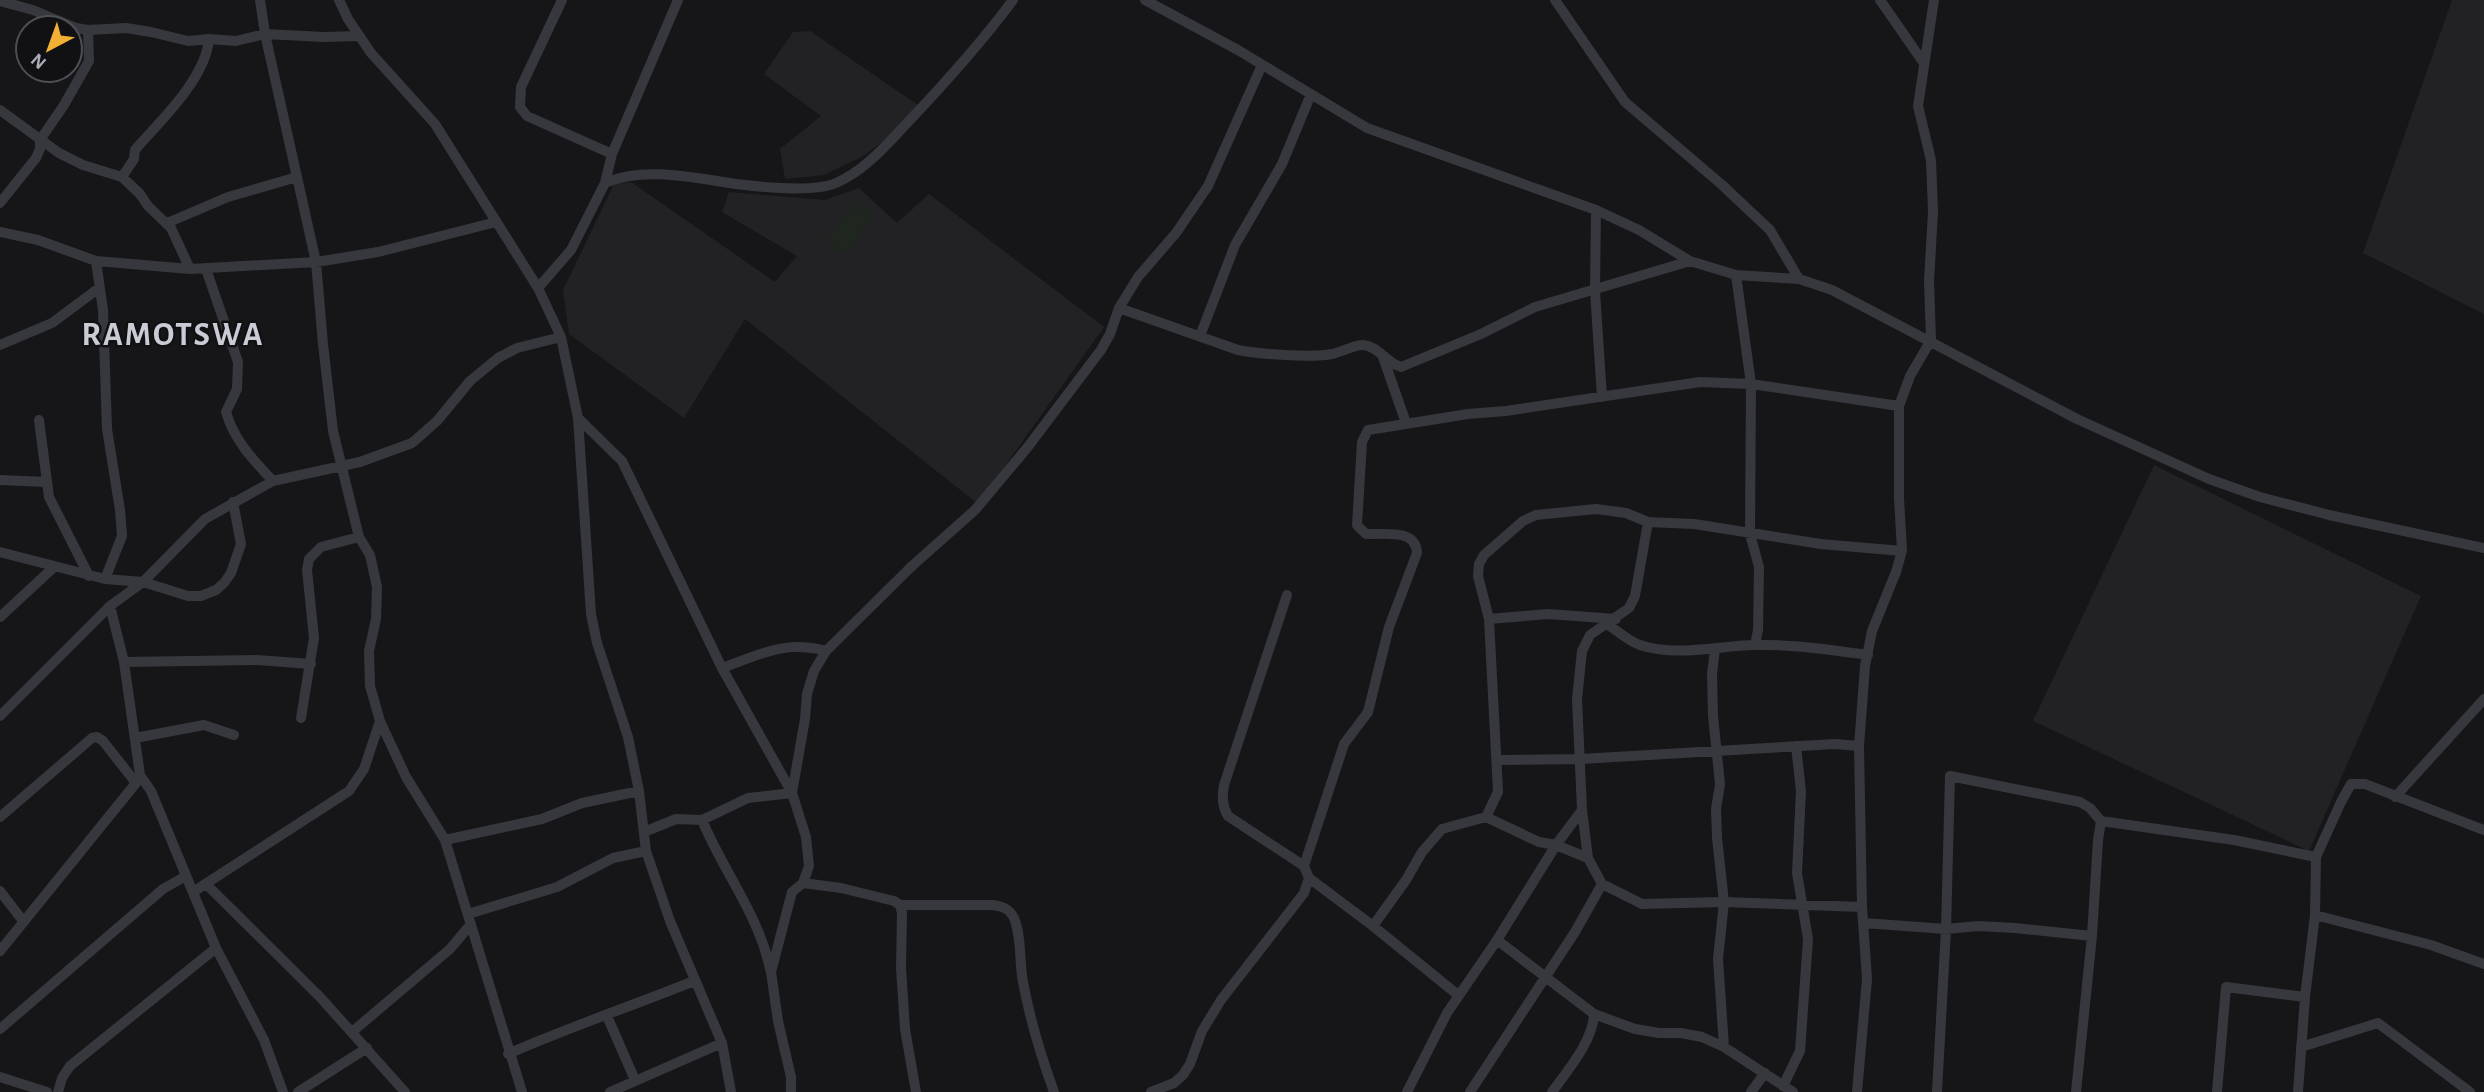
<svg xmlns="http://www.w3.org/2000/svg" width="2484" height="1092" viewBox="0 0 2484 1092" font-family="'Alegreya Sans',sans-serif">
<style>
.built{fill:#222225}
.pitch{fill:#1e261f}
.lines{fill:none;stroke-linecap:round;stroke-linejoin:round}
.minor{stroke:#37383d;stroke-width:10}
.labels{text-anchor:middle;stroke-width:5;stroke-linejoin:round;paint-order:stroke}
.district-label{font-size:33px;font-weight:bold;letter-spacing:2px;fill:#c9ccd4;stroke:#111113}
</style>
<rect width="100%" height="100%" fill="#161618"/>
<path class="built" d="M 2452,0 L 2484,0 L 2484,314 L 2363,253 Z
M 810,31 L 918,105 L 886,139 L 863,156 L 824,175 L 785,179 L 780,149 L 821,116 L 764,74 L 793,32 Z
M 631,182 L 775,282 L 797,256 L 722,212 L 729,192 L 825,200 L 859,188 L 897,223 L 929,194 L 1104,327 L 978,504 L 745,319 L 684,418 L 569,334 L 563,290 L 614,184 Z
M 2154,465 L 2421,596 L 2309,851 L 2033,721 Z"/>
<path class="pitch" d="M 857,203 L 874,218 L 843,255 L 826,240 Z"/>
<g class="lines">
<path class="minor" d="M 260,0 L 265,34 L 316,262 L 323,344 L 333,431 L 359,537 L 370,555 L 377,587 L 376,619 L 369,651 L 370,686 L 380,721 L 406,777 L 445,840 L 522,1092
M 339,0 L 348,19 L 371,53 L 435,124 L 538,288 L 561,337 L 578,418 L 591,614 L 597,643 L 628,737 L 639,791 L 646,851 L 670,921 L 722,1043 L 731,1092
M 562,0 L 521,87 L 520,107 L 527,116 L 612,154
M 1145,0 L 1238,50 L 1367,128 L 1596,210 L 1639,230 L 1690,261 L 1736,275 L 1799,279 L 1832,290 L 2077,419 L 2209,479 L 2260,497 L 2329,515 L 2484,548
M 1555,0 L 1625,102 L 1721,184 L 1770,230 L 1799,279
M 1880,0 L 1923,62
M 0,1 L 33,10 L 76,28 L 88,30 L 126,28 L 151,32 L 188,41 L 209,39 L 236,41 L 265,34 L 324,37 L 358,36
M 0,110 L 59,153 L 83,165 L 122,177
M 605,183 L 612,154 L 678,0
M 0,203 L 36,158 L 40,149 L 40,140 L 64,105 L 89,61 L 88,30
M 1596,210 L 1595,291 L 1602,397
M 167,223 L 228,197 L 297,177
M 0,232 L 38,240 L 96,261 L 190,269 L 316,262 L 378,252 L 496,222
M 96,261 L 103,310 L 107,429 L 120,510 L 122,536 L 105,579
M 190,269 L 171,228 L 148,206 L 140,194 L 122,177 L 134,159 L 135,150 L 141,143 C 165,117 206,76 209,39
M 206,269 L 238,362 L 237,389 L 226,412 C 234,440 253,460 273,481
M 1736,275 L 1751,384 L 1750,534 L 1759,567 L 1758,630 L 1755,645
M 538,288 L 571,250 L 605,183 C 644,166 694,178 736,184 C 761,187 813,193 836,183 C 865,171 888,143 909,121 C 946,82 981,43 1013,0
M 1119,308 L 1238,350 C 1258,354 1312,358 1332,354 C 1342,352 1353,345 1363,345 C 1378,346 1387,363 1401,367 L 1481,334 L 1535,307 L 1690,261
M 1200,336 L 1235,245 L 1282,164 L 1311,94
M 0,345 L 52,323 L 99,288
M 1383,357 L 1406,423
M 578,418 L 622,461 L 722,668 L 792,793 L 806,837 L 809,866 L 803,883
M 39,420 L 49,497 L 89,576
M 0,480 L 47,482
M 0,552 L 105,579 L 143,582 L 188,596 L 201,596 L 216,590 L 224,583 L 231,573 L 241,544 L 233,502
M 1287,595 L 1224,785 C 1222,797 1222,806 1228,816 L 1304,866 L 1309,878 L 1373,926 L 1458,995
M 110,606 L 124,662 L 140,775 L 151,791 L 216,948 L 264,1040 L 283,1092
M 0,617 L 54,567
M 1489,619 L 1548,614 L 1616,619
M 1608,625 C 1618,631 1628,641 1640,645 C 1675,657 1717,646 1754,645 C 1792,644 1830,650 1868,655
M 1715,649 L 1712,674 L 1713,716 L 1720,784 L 1716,809 L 1717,838 L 1724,902 L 1718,959 L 1724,1047
M 124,662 L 257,660 L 311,664
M 722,668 C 761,654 785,640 826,651
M 0,716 L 110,606 L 143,582 L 205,519 L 273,481 L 360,462 L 412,443 L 437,421 L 470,381 L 498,358 L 517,348 L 561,337
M 301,718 L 314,638 L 307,570 L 309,559 L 321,547 L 359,537
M 135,738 L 204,725 L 234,735
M 1497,760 L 1581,759 L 1835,744 L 1859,746
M 792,793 L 805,719 L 807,694 L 814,671 L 826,651 L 912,566 L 975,510 L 1027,448 L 1101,350 L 1110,334 L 1119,308 L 1138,277 L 1176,233 L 1208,186 L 1262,65
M 2395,797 L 2484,699
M 1582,810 L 1588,858
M 0,817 L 92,738 L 97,737 L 103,741 L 136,783
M 1486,817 L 1539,842 L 1556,845 L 1588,858 L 1602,884 L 1642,904 L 1724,902 L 1862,907
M 702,820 C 723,871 759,915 770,969
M 644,832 L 676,819 L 702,820 L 748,798 L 792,793
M 445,840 L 542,819 L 582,803 L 639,791
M 1304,866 L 1344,744 L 1368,712 L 1389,627 L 1417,553 C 1416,528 1384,535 1366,534 L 1357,525 L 1362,442 L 1368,430 L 1468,414 L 1506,411 L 1700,382 L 1751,384 L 1899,406
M 206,884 L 320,997 L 405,1092
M 0,891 L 23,921
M 193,892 L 349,791 L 364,769 L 380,721
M 900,905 L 992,905 C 1001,906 1009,908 1014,918 C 1022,938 1019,962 1023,982 C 1030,1020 1041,1056 1054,1092
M 468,914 L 557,887 L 613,858 L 646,851
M 2315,915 L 2431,945 L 2484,964
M 1864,923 L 1946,929 L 1978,926 L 2015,928 L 2092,936
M 1373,926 L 1406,880 L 1422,852 L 1442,829 L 1486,817 L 1498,792 L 1489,619 L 1478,576 L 1479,564 L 1484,555 L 1523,521 L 1536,515 L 1596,509 L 1626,513 L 1648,522 L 1694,524 L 1821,544 L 1902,551
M 1497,940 L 1594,1014 L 1635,1029 L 1659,1033 L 1681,1033 L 1702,1037 L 1724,1047 L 1793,1092
M 0,951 L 136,783 L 140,775
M 607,1016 L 635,1080
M 0,1029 L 163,889 L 186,876
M 352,1032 L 450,949 L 471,924
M 2301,1047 L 2378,1023 L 2470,1092
M 508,1054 C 569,1027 632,1006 694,981
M 0,1077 L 47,1092
M 1783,1086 L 1800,1051 L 1808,939 L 1797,873 L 1801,791 L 1796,746
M 58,1092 L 62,1078 L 70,1066 L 216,948
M 298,1092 L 367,1048
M 610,1092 L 722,1043
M 791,1092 L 791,1077 L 778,1021 L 771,972 L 792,892 L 803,883 L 841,888 L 894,901 L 900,905 L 902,913 L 901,968 L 905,1029 L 916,1092
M 1151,1092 L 1174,1083 L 1183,1075 L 1190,1064 L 1202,1031 L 1221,1000 L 1304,893 L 1309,878
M 1407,1092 L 1447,1013 L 1497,940 L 1556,845 L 1582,810 L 1577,699 L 1582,651 L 1590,635 L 1629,608 L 1635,596 L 1648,522
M 1470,1092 L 1575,932 L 1602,884
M 1552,1092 C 1568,1070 1593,1041 1594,1014
M 1751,1092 L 1765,1073
M 1857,1092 L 1867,979 L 1862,907 L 1859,746 L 1865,666 L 1872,631 L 1896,572 L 1902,551 L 1899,498 L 1899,406 L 1910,376 L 1931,340 L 1929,281 L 1933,212 L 1931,160 L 1918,106 L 1934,0
M 1937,1092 L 1946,929 L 1950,776 L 2080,802 L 2090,808 L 2101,821 L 2234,840 L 2316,857
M 2076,1092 L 2092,936 L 2098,840 L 2101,821
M 2217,1092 L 2226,987 L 2305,997
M 2298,1092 L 2305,997 L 2315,915 L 2316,857 L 2341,802 L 2351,784 L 2365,784 L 2484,830"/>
</g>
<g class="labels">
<g class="district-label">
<text x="173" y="345">RAMOTSWA</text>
</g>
</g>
<g transform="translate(49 49) rotate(221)"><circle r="33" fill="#111113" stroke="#4d4f55" stroke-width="2"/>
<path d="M0-5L12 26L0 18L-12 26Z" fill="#f2b134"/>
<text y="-10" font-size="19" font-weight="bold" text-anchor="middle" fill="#a8adb8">N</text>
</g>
</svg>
